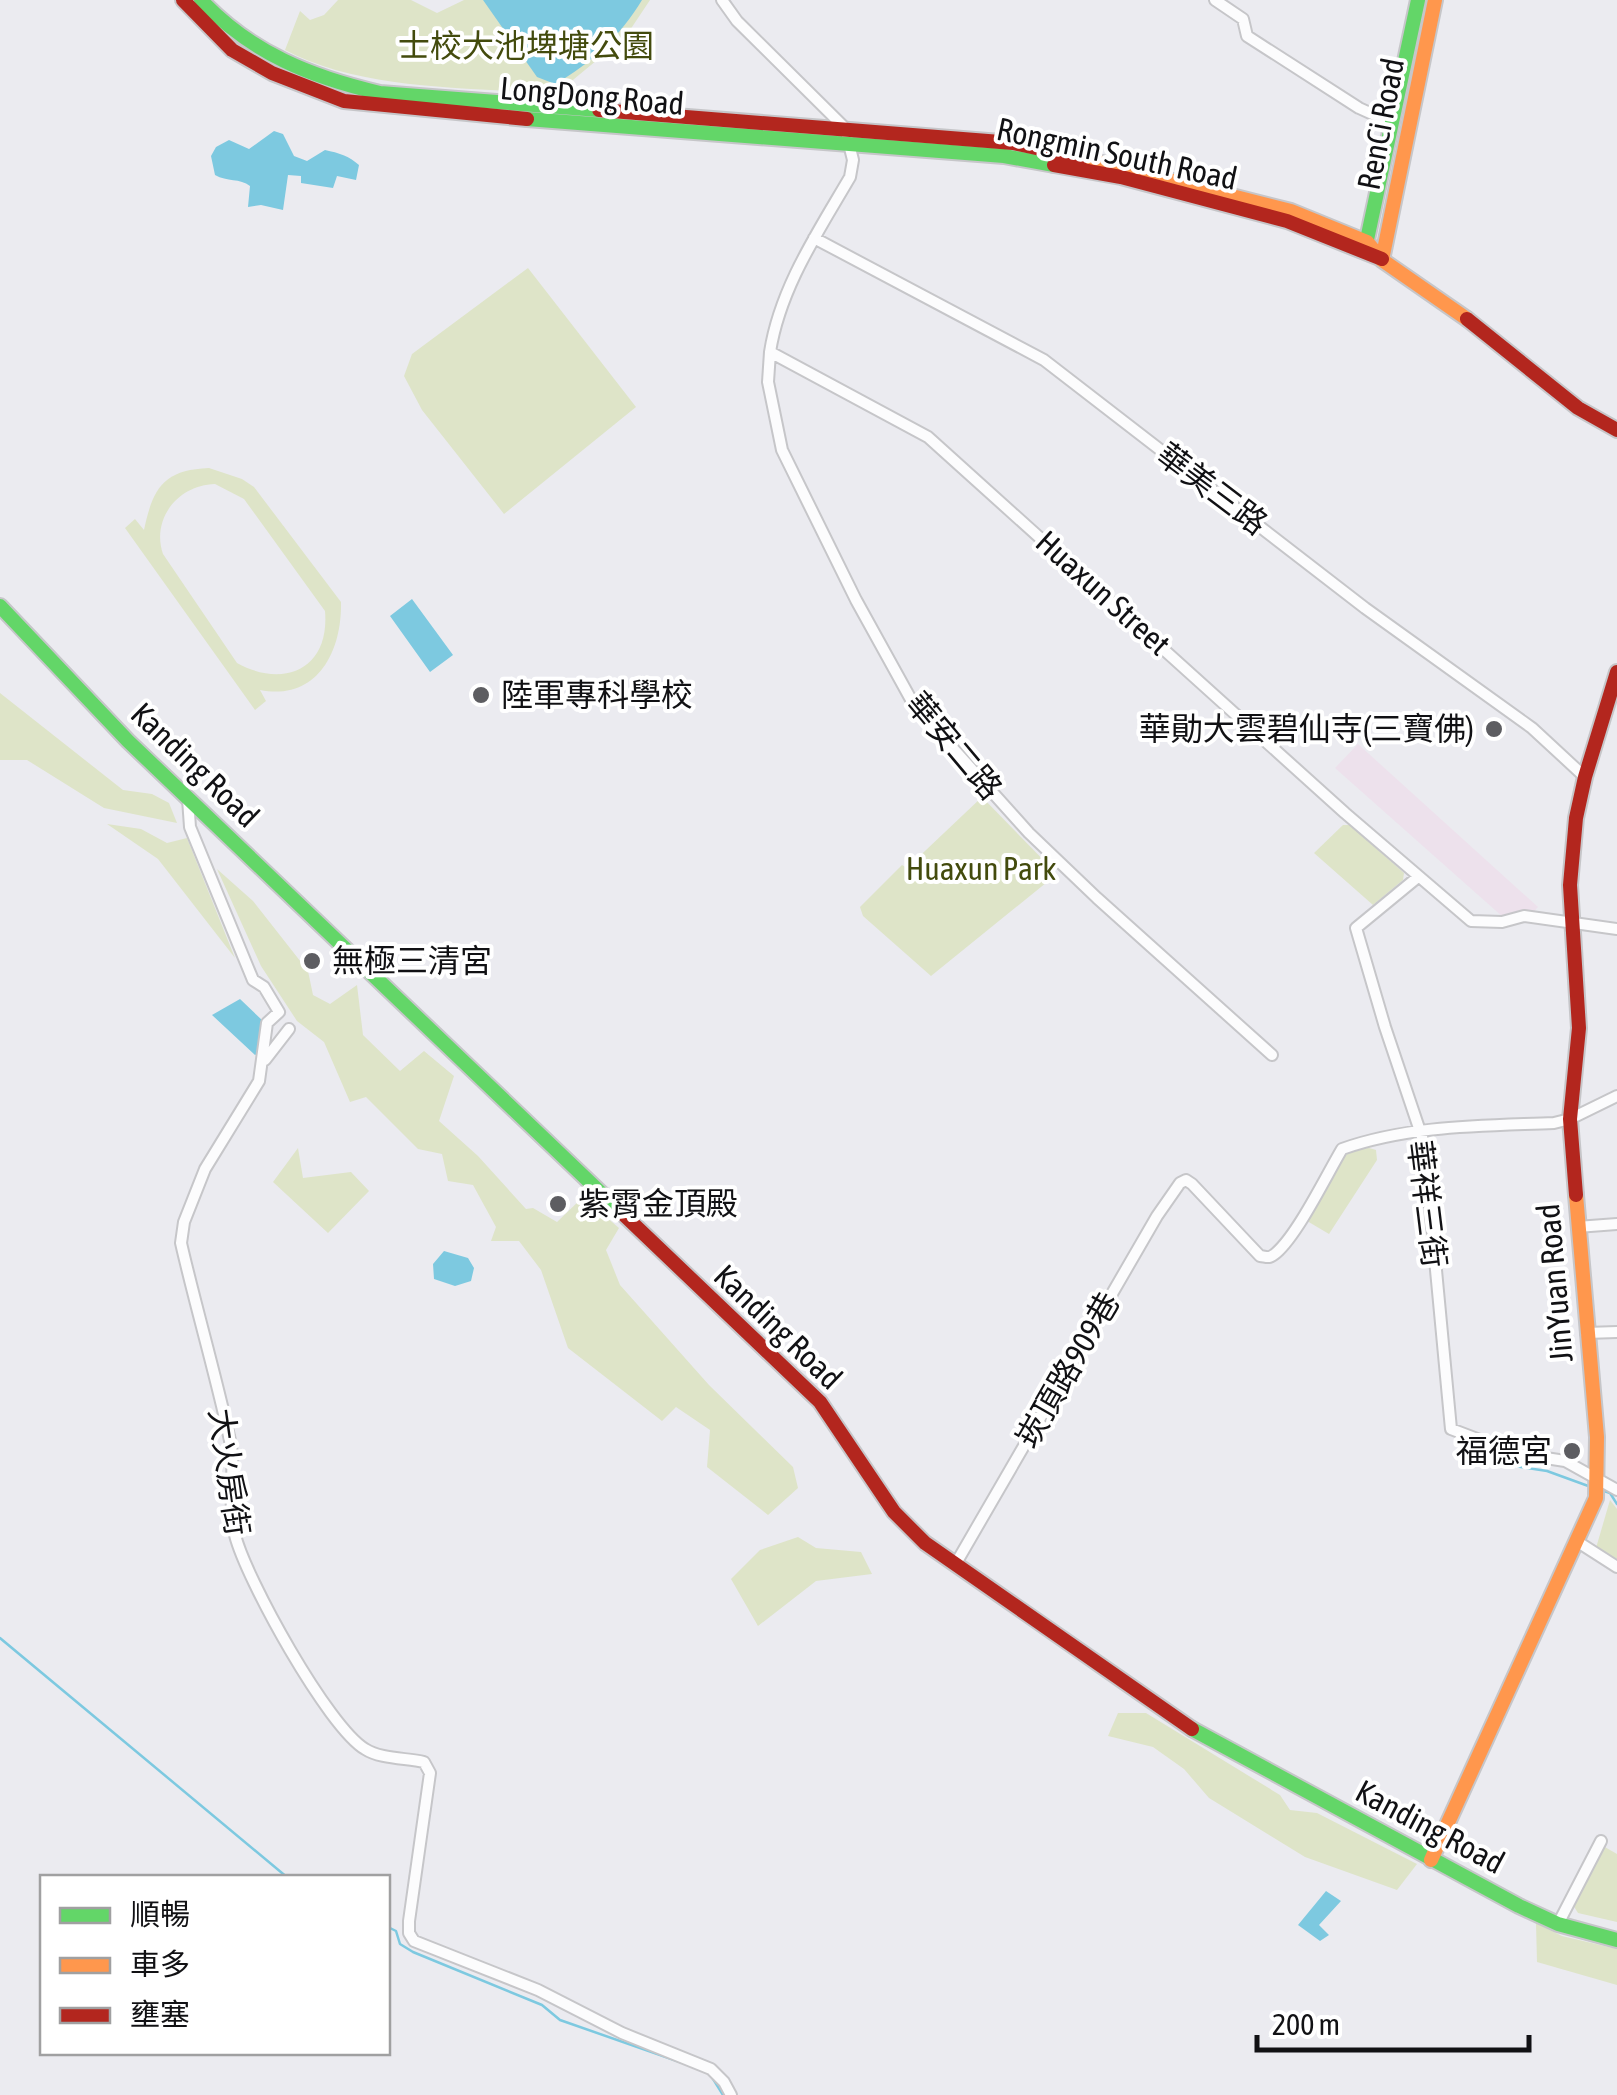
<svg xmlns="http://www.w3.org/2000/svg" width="1617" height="2095" viewBox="0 0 1617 2095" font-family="'Asap Condensed','Noto Sans TC',sans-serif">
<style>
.commercial{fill:#ede1ec}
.green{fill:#dee4c8;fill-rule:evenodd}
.water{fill:#7dc9e0}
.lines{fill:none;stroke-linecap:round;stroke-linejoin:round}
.stream{stroke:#7dc9e0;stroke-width:2.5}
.street-casing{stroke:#c6c6c9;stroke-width:14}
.fast-casing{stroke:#c6c6c9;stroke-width:18}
.slow-casing{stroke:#c6c6c9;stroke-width:18}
.jam-casing{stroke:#c6c6c9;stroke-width:18}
.street{stroke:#fcfcfd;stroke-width:10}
.fast{stroke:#63d668;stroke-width:14}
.slow{stroke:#ff974d;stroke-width:14}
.jam{stroke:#b3261e;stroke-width:14}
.poi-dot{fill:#5d5d61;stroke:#fff;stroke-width:4}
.labels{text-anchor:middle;stroke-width:8;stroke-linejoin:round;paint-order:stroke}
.park-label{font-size:32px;fill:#434b0d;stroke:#fff}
.street-label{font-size:32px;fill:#111114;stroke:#fff}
.poi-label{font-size:32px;fill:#111114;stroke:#fff;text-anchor:start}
</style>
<rect width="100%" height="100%" fill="#ebebf0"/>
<path class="commercial" d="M 1358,744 L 1538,907 L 1529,917 L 1504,918 L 1335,768 Z"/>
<path class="green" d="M 338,0 L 411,0 L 437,13 L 464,0 L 650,0 L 626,36 L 556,94 C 470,87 362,91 285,50 L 300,11 L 310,20 L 324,15 Z
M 528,268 L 636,407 L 504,514 L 422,410 L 404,376 L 412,354 Z
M 209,468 L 242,479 L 254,487 L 341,602 C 342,652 317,701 260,690 L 266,701 L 255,710 L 125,528 L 135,519 L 144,530 C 153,488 163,470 209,468 ZM 215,484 L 244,499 L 325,611 C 330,669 284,689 237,663 L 163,554 C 151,519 178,485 215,484 Z
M 0,693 L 123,790 L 152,794 L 169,803 L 177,823 L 104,808 L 27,760 L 0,760 Z
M 982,797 L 1057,874 L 931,976 L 863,916 L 860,907 L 902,865 L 907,868 Z
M 107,824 L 141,829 L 167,843 L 187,838 L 235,958 L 158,859 Z
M 1343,825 L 1350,825 L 1404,873 L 1403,880 L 1373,905 L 1314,853 Z
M 217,869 L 253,901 L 308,971 L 313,995 L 330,1004 L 357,985 L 363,1035 L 400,1071 L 424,1051 L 454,1076 L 439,1121 L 478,1156 L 526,1209 L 533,1208 L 557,1222 L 583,1197 L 619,1228 L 606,1250 L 620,1285 L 709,1385 L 793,1467 L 798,1488 L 768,1515 L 707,1467 L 710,1430 L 676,1407 L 662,1421 L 568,1348 L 541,1270 L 519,1241 L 491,1241 L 496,1227 L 473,1185 L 448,1181 L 442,1154 L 418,1149 L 366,1097 L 350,1102 L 324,1042 L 297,1021 L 261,966 Z
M 298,1148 L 303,1178 L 351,1172 L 369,1191 L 328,1233 L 273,1182 Z
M 1369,1148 L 1376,1150 L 1377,1160 L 1329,1234 L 1302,1218 L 1343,1155 L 1351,1149 Z
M 1610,1500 L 1617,1509 L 1617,1559 L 1596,1548 Z
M 798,1537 L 816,1548 L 861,1552 L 872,1574 L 816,1581 L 758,1626 L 731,1579 L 760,1550 Z
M 1118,1713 L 1146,1713 L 1280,1795 L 1290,1810 L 1317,1813 L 1417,1864 L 1397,1890 L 1305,1857 L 1209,1798 L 1184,1769 L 1153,1747 L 1108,1736 Z
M 1603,1846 L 1617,1854 L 1617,1922 L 1578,1913 L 1573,1905 Z
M 1536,1923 L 1562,1936 L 1617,1949 L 1617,1985 L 1537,1962 Z"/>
<path class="water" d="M 483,0 L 642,0 C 621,35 591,64 555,84 L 537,77 Z
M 274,131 L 283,134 L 294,156 L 307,161 L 325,150 C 339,153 349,156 359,165 L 356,180 L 337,176 L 333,188 L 301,183 L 301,176 L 288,175 L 283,210 L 261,205 L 248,207 L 250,186 C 240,178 227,182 215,175 L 211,156 L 216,147 L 229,140 L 249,149 Z
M 412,599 L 453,655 L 430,672 L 390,616 Z
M 240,999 L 264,1022 L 259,1053 L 255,1055 L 212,1015 Z
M 444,1251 L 468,1258 L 474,1268 L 471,1281 L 455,1286 L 434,1279 L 433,1264 Z
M 1326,1891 L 1341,1901 L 1319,1925 L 1329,1935 L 1320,1941 L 1298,1925 Z"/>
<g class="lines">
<path class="stream" d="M 1460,1444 L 1514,1466 L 1547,1471 L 1591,1487
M 1604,1491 L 1610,1493 L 1617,1504
M 0,1638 L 288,1878
M 388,1927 L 396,1931 L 400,1944 L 413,1952 L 542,2005 L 560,2020 L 680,2062
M 710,2074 L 723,2095"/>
<defs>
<path id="street" d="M 722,0 L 737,21 L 845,128 L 853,160 L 850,177 C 818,232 780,288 770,352 L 928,437 L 1345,813 L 1471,921 L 1502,922 L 1524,916 L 1617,929
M 1215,0 L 1243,19 L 1247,36 L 1359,108 L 1392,123
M 814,238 L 1044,360 L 1365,608 L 1532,728 L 1585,777
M 770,352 L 768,382 L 782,450 L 856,600 L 914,705 L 1029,833 L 1097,898 L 1272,1055
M 188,799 L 190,827 L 253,980 L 264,987 L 279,1012 L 267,1023 L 259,1081 L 205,1169 L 184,1222 L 181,1243 C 196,1308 215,1372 229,1436 C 237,1469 227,1503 235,1535 C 246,1579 328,1727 365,1749 C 380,1759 407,1758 424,1762 L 430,1773 L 409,1921 L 409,1933 L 414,1941 L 538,1990 L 622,2033 L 711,2069 L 724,2082 L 731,2095
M 1418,877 L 1356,928 L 1385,1027 L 1424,1143 L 1451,1429 L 1514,1453 L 1565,1461 L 1617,1490
M 265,1060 L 289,1029
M 1577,1227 L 1617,1224
M 1586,1333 L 1617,1332
M 1578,1542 L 1617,1567
M 955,1565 L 1157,1216 L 1180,1183 L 1186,1180 L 1192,1184 L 1260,1256 C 1268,1257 1269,1259 1276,1253 C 1298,1234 1326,1176 1342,1149 C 1410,1125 1483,1126 1554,1123 L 1570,1119 L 1617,1096
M 1558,1924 L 1601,1841"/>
<path id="fast" d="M 201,0 C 251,53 311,77 380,93 L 599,110
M 527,119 L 1004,156 L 1054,165
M 1365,249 L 1418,0
M 0,606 L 128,741 L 622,1213
M 1192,1729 L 1519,1906 L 1558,1924 L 1617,1940"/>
<path id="slow" d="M 1082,158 L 1291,211 L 1367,242 L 1382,260 L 1467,319
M 1382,260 L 1435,0
M 1431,1860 L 1596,1498 L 1597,1437 L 1576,1195"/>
<path id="jam" d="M 183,0 L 232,50 L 272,73 L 344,101 L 527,119
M 599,110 L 1013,143 L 1082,158
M 1054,165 L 1121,177 L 1287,221 L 1382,259
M 1467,319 L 1578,408 L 1617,430
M 1576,1195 L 1570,1119 L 1579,1028 L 1570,885 L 1576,818 L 1585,777 L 1617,672
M 622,1213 L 820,1402 L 894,1512 L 925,1543 L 1192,1729"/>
</defs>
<use href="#street" class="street-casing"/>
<use href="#fast" class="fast-casing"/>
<use href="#slow" class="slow-casing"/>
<use href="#jam" class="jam-casing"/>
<use href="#street" class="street"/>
<use href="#fast" class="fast"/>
<use href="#slow" class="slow"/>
<use href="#jam" class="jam"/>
</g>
<g class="poi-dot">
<circle cx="481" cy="695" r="10"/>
<circle cx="1494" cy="729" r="10"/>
<circle cx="312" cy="961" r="10"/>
<circle cx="558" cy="1204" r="10"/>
<circle cx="1572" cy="1451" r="10"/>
</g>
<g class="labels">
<g class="park-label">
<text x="526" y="57">士校大池埤塘公園</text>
<text x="981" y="880">Huaxun Park</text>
</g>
<g class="street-label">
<text transform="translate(592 96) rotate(5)" y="11">LongDong Road</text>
<text transform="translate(1381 124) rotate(-79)" y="11">RenCi Road</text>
<text transform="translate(1117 154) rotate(12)" y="11">Rongmin South Road</text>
<text transform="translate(1212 489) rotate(37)" y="11">華美三路</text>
<text transform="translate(1103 593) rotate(42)" y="11">Huaxun Street</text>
<text transform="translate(954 746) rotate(50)" y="11">華安二路</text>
<text transform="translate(195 765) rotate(44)" y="11">Kanding Road</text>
<text transform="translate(1427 1204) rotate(83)" y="11">華祥三街</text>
<text transform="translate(1555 1283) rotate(-95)" y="11">JinYuan Road</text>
<text transform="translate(778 1327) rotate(44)" y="11">Kanding Road</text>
<text transform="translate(1068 1370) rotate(-60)" y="11">崁頂路909巷</text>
<text transform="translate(229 1472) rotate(82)" y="11">大火房街</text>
<text transform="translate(1430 1827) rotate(28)" y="11">Kanding Road</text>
</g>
<g class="poi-label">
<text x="501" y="706">陸軍專科學校</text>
<text x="1474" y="740" text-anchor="end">華勛大雲碧仙寺(三寶佛)</text>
<text x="332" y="972">無極三清宮</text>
<text x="578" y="1215">紫霄金頂殿</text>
<text x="1552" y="1462" text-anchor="end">福德宮</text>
</g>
</g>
<rect x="40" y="1875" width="350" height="180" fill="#ffffff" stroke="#a0a0a1" stroke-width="2.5"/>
<rect x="60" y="1908" width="50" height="15" fill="#63d668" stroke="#a0a0a1" stroke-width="2.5"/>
<text x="130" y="1925" font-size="30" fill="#111114">順暢</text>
<rect x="60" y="1958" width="50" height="15" fill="#ff974d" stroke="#a0a0a1" stroke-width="2.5"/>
<text x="130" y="1975" font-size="30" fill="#111114">車多</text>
<rect x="60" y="2008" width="50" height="15" fill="#b3261e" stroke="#a0a0a1" stroke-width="2.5"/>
<text x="130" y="2025" font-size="30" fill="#111114">壅塞</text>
<path d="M1257 2035v15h272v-15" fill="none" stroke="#111114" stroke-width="5"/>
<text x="1272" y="2035" font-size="30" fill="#111114" stroke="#ffffff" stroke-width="8" paint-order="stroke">200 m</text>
</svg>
